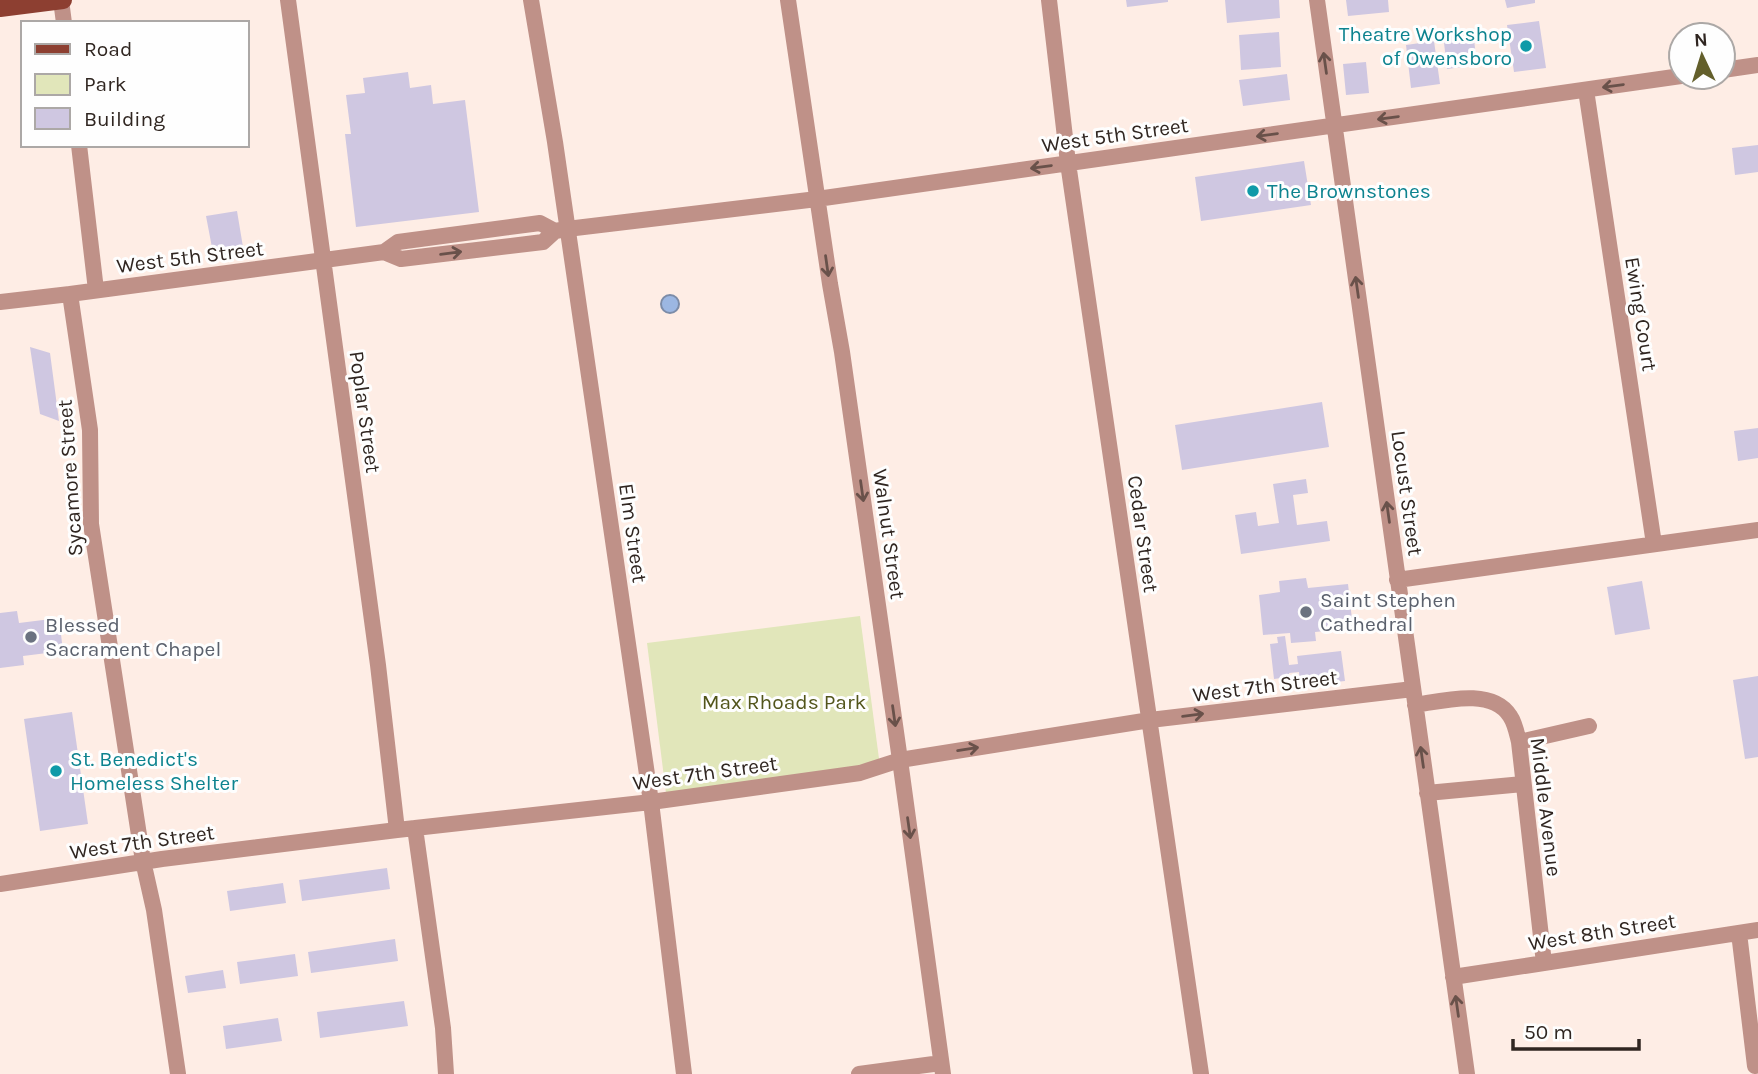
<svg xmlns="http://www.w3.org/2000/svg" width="1758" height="1074" viewBox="0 0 1758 1074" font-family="Karla,sans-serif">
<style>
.green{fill:#e1e6ba}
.water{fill:#9cb7e2;stroke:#7c8ca8;stroke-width:2}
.building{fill:#cfc7e1}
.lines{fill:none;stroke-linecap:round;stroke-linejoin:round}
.street{stroke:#bf9188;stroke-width:16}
.primary{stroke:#8d3f31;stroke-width:18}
.oneway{stroke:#69514a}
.culture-dot{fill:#0f9aa8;stroke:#fefefe;stroke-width:2.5}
.worship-dot{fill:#6b7280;stroke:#fefefe;stroke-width:2.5}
.labels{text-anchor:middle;stroke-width:6;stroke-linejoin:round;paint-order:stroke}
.culture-label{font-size:21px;fill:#0d838f;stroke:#fefefe;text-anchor:start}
.street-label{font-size:21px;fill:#302621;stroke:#fefefe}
.worship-label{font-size:21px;fill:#5b616d;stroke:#fefefe;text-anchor:start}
.park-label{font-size:21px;fill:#52551b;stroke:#fefefe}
</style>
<rect width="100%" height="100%" fill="#feede5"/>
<path class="green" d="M 860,616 L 880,766 L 666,793 L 647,643 Z"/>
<path class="water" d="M661 304a9 9 0 1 1 18 0a9 9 0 1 1-18 0Z"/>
<path class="building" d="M 1126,0 L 1168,0 L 1168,2 L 1127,7 Z
M 1225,0 L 1279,0 L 1280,18 L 1227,23 Z
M 1346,0 L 1388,0 L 1389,12 L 1348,16 Z
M 1505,0 L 1535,0 L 1535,3 L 1507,8 Z
M 1539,21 L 1546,68 L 1514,72 L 1507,25 Z
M 1473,31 L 1477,65 L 1447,69 L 1443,34 Z
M 1279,32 L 1281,67 L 1241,70 L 1239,35 Z
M 1434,41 L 1440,84 L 1411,88 L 1406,45 Z
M 1366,62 L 1369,93 L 1346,95 L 1343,64 Z
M 408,72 L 410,88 L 431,85 L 433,104 L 465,100 L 479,212 L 356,227 L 345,134 L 351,134 L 346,95 L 365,93 L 363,78 Z
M 1287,74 L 1290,100 L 1243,106 L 1239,80 Z
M 1758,145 L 1758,172 L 1735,175 L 1732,148 Z
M 1304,161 L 1311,205 L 1201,221 L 1195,177 Z
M 237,211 L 244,253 L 214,258 L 206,216 Z
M 30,347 L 50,353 L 59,421 L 40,414 Z
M 1322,402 L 1329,447 L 1182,470 L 1175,425 Z
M 1758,428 L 1758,458 L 1738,461 L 1734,431 Z
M 1306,479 L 1308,493 L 1293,495 L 1297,525 L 1327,521 L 1330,541 L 1241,554 L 1235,515 L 1256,512 L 1258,526 L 1279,523 L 1273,484 Z
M 1306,578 L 1308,588 L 1348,584 L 1353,628 L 1315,632 L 1316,641 L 1291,643 L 1290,633 L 1263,635 L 1259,595 L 1280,592 L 1279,581 Z
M 1642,581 L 1650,629 L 1615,635 L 1607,587 Z
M 17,611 L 19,623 L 59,618 L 63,651 L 23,656 L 24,665 L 0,668 L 0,613 Z
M 1285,636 L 1289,665 L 1298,664 L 1297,656 L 1341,651 L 1345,681 L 1300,686 L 1299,672 L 1289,673 L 1289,677 L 1274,679 L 1270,644 L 1278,643 L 1277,637 Z
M 1758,676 L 1758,757 L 1745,759 L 1733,680 Z
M 72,712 L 88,824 L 40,831 L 24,719 Z
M 387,868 L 390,889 L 302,901 L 299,880 Z
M 283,883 L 286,903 L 230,911 L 227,891 Z
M 395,939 L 398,961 L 311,973 L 308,952 Z
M 295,954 L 298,976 L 240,984 L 237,962 Z
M 223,970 L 226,988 L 188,993 L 185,976 Z
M 404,1001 L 408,1026 L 320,1038 L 317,1012 Z
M 278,1018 L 282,1041 L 226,1049 L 223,1026 Z"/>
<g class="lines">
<path class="street" d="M 61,0 L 64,23
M 288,0 L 378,665 L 397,830
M 531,0 L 555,142 L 651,802 L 684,1074
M 788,0 L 830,284 L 842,352 L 900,760 L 943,1074
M 1049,0 L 1068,163 L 1201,1074
M 1317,0 L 1467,1074
M 1723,70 L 1758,65
M 1586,90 L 1654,544
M 79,145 L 96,290
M 384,252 L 401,259 L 543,242 L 555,231 L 567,229 L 817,199 L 1681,76
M 70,294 L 90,430 L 91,524 L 143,861 L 154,910 L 178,1074
M 0,302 L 70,294 L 384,252 L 398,242 L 540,223 L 555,231
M 1397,580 L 1758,530
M 1415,705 C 1442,701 1492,687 1510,716 C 1515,723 1517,734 1519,742 L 1544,963
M 1519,742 L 1589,726
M 1427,793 L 1523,784
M 415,828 L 443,1028 L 446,1074
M 0,884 L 162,859 L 397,830 L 651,802 L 860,773 L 900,760 L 1150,720 L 1413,689
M 1739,933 L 1755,1066
M 1453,977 L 1758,930
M 859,1074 L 941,1063"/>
<path class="primary" d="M 0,8 L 63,0"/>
</g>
<defs><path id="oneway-shaft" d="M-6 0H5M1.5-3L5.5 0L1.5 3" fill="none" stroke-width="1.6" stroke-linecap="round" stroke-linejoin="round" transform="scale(1.75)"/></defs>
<g class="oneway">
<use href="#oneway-shaft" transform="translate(1325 63) rotate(-98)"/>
<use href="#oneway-shaft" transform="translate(1613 86) rotate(172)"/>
<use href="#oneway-shaft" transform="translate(1388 118) rotate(172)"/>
<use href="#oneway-shaft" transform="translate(1267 135) rotate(172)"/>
<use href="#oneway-shaft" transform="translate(1041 167) rotate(172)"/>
<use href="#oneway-shaft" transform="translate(451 253) rotate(-7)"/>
<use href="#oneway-shaft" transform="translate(827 266) rotate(82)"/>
<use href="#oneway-shaft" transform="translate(1357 287) rotate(-98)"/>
<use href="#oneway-shaft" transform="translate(862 491) rotate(82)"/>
<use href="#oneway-shaft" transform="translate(1388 512) rotate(-98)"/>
<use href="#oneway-shaft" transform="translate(1193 715) rotate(-7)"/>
<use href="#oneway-shaft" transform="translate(894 716) rotate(82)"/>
<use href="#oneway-shaft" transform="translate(968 749) rotate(-9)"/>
<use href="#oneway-shaft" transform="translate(1422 757) rotate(-98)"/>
<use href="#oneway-shaft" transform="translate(909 828) rotate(82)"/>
<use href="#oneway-shaft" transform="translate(1457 1006) rotate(-98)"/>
</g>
<g class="culture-dot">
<circle cx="1526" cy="46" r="7"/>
<circle cx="1253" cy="191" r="7"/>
<circle cx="56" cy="771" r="7"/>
</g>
<g class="worship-dot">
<circle cx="1306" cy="612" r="7"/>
<circle cx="31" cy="637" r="7"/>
</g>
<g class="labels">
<g class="culture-label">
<text x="1512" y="41" text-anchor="end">Theatre Workshop<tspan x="1512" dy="24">of Owensboro</tspan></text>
<text x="1267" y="198">The Brownstones</text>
<text x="70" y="766">St. Benedict's<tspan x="70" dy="24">Homeless Shelter</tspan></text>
</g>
<g class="street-label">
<text transform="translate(1115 135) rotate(-8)" y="7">West 5th Street</text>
<text transform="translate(190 257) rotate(-7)" y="7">West 5th Street</text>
<text transform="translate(1641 314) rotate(81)" y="7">Ewing Court</text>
<text transform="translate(365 412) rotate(82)" y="7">Poplar Street</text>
<text transform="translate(70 478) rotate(-94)" y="7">Sycamore Street</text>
<text transform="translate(1407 493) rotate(82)" y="7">Locust Street</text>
<text transform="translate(633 533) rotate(82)" y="7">Elm Street</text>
<text transform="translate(889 534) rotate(82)" y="7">Walnut Street</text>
<text transform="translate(1143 534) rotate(82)" y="7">Cedar Street</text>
<text transform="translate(1265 686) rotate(-7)" y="7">West 7th Street</text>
<text transform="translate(705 773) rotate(-8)" y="7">West 7th Street</text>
<text transform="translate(1546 807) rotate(83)" y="7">Middle Avenue</text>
<text transform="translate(142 842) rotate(-8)" y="7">West 7th Street</text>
<text transform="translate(1602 932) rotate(-9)" y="7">West 8th Street</text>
</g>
<g class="worship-label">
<text x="1320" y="607">Saint Stephen<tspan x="1320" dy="24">Cathedral</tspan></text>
<text x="45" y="632">Blessed<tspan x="45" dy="24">Sacrament Chapel</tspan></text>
</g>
<g class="park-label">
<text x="784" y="709">Max Rhoads Park</text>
</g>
</g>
<rect x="21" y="21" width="228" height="126" fill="#fefefe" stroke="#aca8a6" stroke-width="2"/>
<rect x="35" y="44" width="35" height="10" fill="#8d3f31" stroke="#aca8a6" stroke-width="2"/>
<text x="84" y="56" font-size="21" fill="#302621">Road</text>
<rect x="35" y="74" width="35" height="21" fill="#e1e6ba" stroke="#aca8a6" stroke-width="2"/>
<text x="84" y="91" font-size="21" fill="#302621">Park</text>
<rect x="35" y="108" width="35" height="21" fill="#cfc7e1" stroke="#aca8a6" stroke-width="2"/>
<text x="84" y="126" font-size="21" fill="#302621">Building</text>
<g transform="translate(1702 56) rotate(356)"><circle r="33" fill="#fefefe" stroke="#aca8a6" stroke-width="2"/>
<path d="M0-5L12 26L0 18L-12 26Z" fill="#635f2b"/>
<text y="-10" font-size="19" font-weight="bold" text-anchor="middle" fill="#302621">N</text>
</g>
<path d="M1513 1039v10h126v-10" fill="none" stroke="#302621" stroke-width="3.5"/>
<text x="1524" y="1039" font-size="21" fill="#302621" stroke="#fefefe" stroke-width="5" paint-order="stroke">50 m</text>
</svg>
